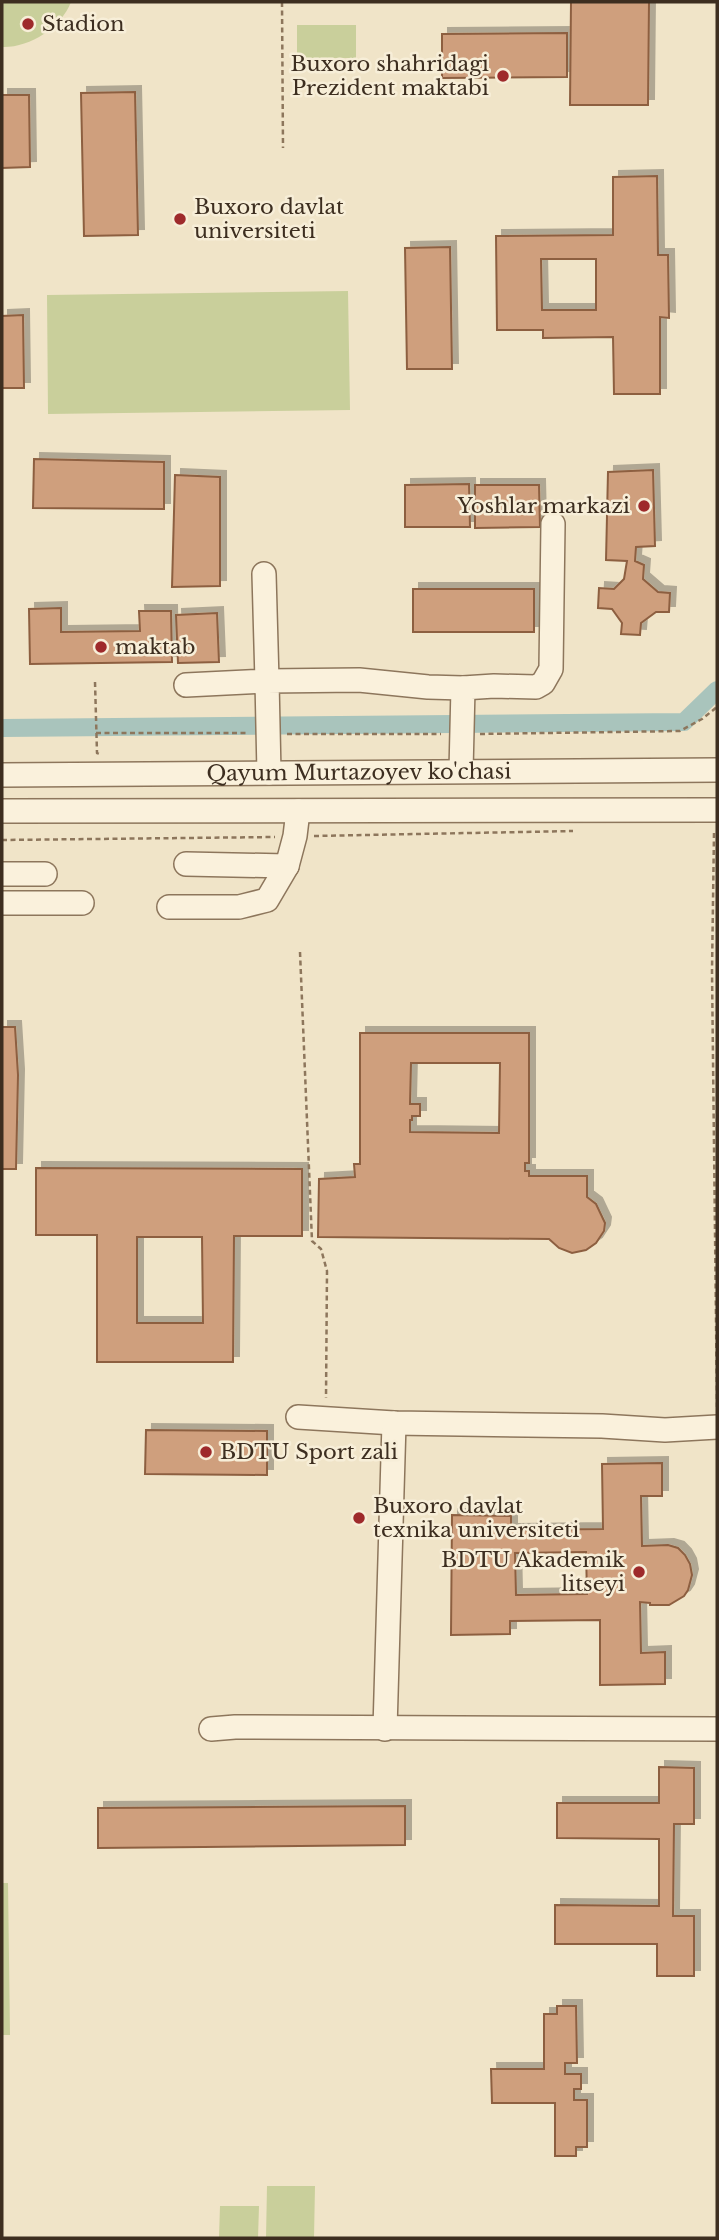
<svg xmlns="http://www.w3.org/2000/svg" width="719" height="2240" viewBox="0 0 719 2240" font-family="'Libre Baskerville',serif">
<style>
.green{fill:#c9cf9b}
.lines{fill:none;stroke-linecap:round;stroke-linejoin:round}
.canal{stroke:#a9c4bc;stroke-width:18}
.building{fill:#cf9f7d;stroke:#8d5f41;stroke-width:2;fill-rule:evenodd;filter:url(#shadow)}
.minor-casing{stroke:#8d765c;stroke-width:26}
.path{stroke:#8d765c;stroke-width:2.5;stroke-dasharray:5 3.5;stroke-linecap:butt}
.minor{stroke:#faf1dc;stroke-width:23}
.poi-dot{fill:#9e2a2b;stroke:#f7eed8;stroke-width:2.5}
.labels{text-anchor:middle;stroke-width:5;stroke-linejoin:round;paint-order:stroke}
.poi-label{font-size:21px;fill:#3d2e20;stroke:#f7eed8;text-anchor:start}
.street-label{font-size:21px;fill:#3d2e20;stroke:#f7eed8}
</style>
<defs>
<filter id="shadow"><feDropShadow dx="6" dy="-6" stdDeviation="0" flood-color="#0004"/></filter>
</defs>
<rect width="100%" height="100%" fill="#f0e4c8"/>
<path class="green" d="M 2,2 L 71,2 C 61,28 29,48 2,47 Z
M 297,25 L 356,25 L 356,58 L 297,58 Z
M 348,291 L 350,410 L 48,414 L 47,295 Z
M 2,1883 L 8,1883 L 10,2035 L 2,2035 Z
M 267,2186 L 315,2186 L 314,2238 L 266,2238 Z
M 220,2206 L 259,2206 L 258,2238 L 219,2238 Z"/>
<g class="lines">
<path class="canal" d="M 2,728 L 684,722 L 717,690"/>
</g>
<path class="building" d="M 571,2 L 649,2 L 648,105 L 570,105 Z
M 567,33 L 567,77 L 442,78 L 442,34 Z
M 135,92 L 138,235 L 84,236 L 81,93 Z
M 2,95 L 29,95 L 30,167 L 2,168 Z
M 657,176 L 658,255 L 668,255 L 669,318 L 660,317 L 660,394 L 614,394 L 613,337 L 543,338 L 543,330 L 497,330 L 496,236 L 613,235 L 613,177 ZM 541,259 L 596,259 L 596,310 L 542,310 Z
M 450,247 L 452,369 L 407,369 L 405,248 Z
M 23,315 L 24,388 L 2,388 L 2,316 Z
M 34,459 L 164,462 L 164,509 L 33,508 Z
M 653,470 L 655,546 L 636,547 L 635,561 L 644,565 L 643,579 L 658,592 L 670,593 L 669,612 L 656,612 L 641,623 L 640,635 L 621,634 L 622,623 L 612,609 L 598,608 L 599,588 L 614,589 L 624,579 L 627,561 L 606,560 L 608,472 Z
M 175,475 L 220,477 L 220,586 L 172,587 Z
M 469,484 L 470,527 L 405,527 L 405,485 Z
M 475,485 L 539,485 L 540,527 L 475,528 Z
M 413,589 L 534,589 L 534,632 L 413,632 Z
M 61,608 L 61,632 L 140,631 L 139,611 L 171,611 L 172,662 L 30,664 L 29,609 Z
M 217,613 L 219,662 L 178,663 L 176,615 Z
M 2,1027 L 15,1027 L 18,1075 L 16,1169 L 2,1169 Z
M 360,1033 L 529,1033 L 529,1163 L 525,1163 L 525,1171 L 529,1171 L 529,1176 L 587,1176 L 587,1197 L 596,1204 L 605,1223 L 604,1231 L 596,1243 L 586,1250 L 572,1253 L 559,1248 L 549,1239 L 318,1237 L 319,1179 L 355,1177 L 354,1164 L 360,1164 ZM 411,1063 L 500,1063 L 499,1133 L 410,1132 L 410,1120 L 412,1120 L 412,1116 L 420,1116 L 420,1104 L 410,1104 Z
M 36,1168 L 302,1169 L 302,1236 L 234,1236 L 233,1362 L 97,1362 L 97,1235 L 36,1235 ZM 137,1237 L 202,1237 L 203,1323 L 137,1323 Z
M 146,1430 L 267,1431 L 267,1475 L 145,1474 Z
M 662,1463 L 662,1496 L 641,1496 L 642,1546 L 668,1545 L 678,1548 L 685,1555 L 690,1564 L 692,1575 L 688,1590 L 684,1596 L 669,1605 L 650,1605 L 650,1603 L 640,1602 L 641,1653 L 665,1652 L 665,1684 L 600,1685 L 600,1620 L 510,1621 L 510,1634 L 451,1635 L 452,1515 L 511,1516 L 511,1530 L 603,1529 L 602,1464 ZM 586,1552 L 587,1594 L 516,1595 L 515,1553 Z
M 659,1767 L 694,1768 L 694,1824 L 674,1824 L 673,1916 L 694,1916 L 694,1976 L 657,1976 L 657,1944 L 555,1944 L 555,1905 L 659,1906 L 659,1839 L 557,1838 L 557,1803 L 659,1803 Z
M 405,1806 L 405,1845 L 98,1848 L 98,1808 Z
M 557,2006 L 576,2006 L 577,2063 L 565,2063 L 565,2074 L 581,2074 L 581,2089 L 574,2089 L 574,2100 L 587,2100 L 587,2147 L 576,2147 L 576,2156 L 555,2156 L 555,2103 L 492,2103 L 491,2069 L 544,2069 L 544,2014 L 557,2014 Z"/>
<g class="lines">
<defs>
<g id="minor">
<path d="M 186,685 L 267,681 L 264,574"/>
<path d="M 461,771 L 463,688 L 494,686 L 536,687 L 543,683 L 551,669 L 553,524"/>
<path d="M 269,773 L 267,681 L 359,680 L 428,687 L 463,688"/>
<path id="s1" d="M 2,775 L 717,770"/>
<path d="M 2,811 L 717,810"/>
<path d="M 186,864 L 287,866"/>
<path d="M 2,874 L 45,874"/>
<path d="M 2,903 L 82,903"/>
<path d="M 169,907 L 239,907 L 267,900 L 287,866 L 295,836 L 298,811"/>
<path d="M 298,1417 L 394,1423 L 602,1426 L 665,1430 L 717,1427"/>
<path d="M 211,1729 L 235,1727 L 717,1729"/>
<path d="M 385,1729 L 394,1423"/>
</g>
</defs>
<use href="#minor" class="minor-casing"/>
<path class="path" d="M 282,2 L 283,148
M 95,682 L 97,753 L 100,754
M 96,733 L 249,733
M 287,734 L 441,734
M 480,734 L 680,731 L 702,719 L 717,707
M 714,833 L 712,971 L 717,1407
M 314,836 L 573,831
M 2,840 L 275,837
M 300,952 L 312,1241 L 321,1249 L 327,1271 L 326,1398"/>
<use href="#minor" class="minor"/>
</g>
<g class="poi-dot">
<circle cx="28" cy="24" r="7"/>
<circle cx="503" cy="76" r="7"/>
<circle cx="180" cy="219" r="7"/>
<circle cx="644" cy="506" r="7"/>
<circle cx="101" cy="647" r="7"/>
<circle cx="206" cy="1452" r="7"/>
<circle cx="359" cy="1518" r="7"/>
<circle cx="639" cy="1572" r="7"/>
</g>
<g class="labels">
<g class="poi-label">
<text x="42" y="31">Stadion</text>
<text x="489" y="71" text-anchor="end">Buxoro shahridagi<tspan x="489" dy="24">Prezident maktabi</tspan></text>
<text x="194" y="214">Buxoro davlat<tspan x="194" dy="24">universiteti</tspan></text>
<text x="630" y="513" text-anchor="end">Yoshlar markazi</text>
<text x="115" y="654">maktab</text>
<text x="220" y="1459">BDTU Sport zali</text>
<text x="373" y="1513">Buxoro davlat<tspan x="373" dy="24">texnika universiteti</tspan></text>
<text x="625" y="1567" text-anchor="end">BDTU Akademik<tspan x="625" dy="24">litseyi</tspan></text>
</g>
<g class="street-label">
<text dy="7" stroke="none"><textPath href="#s1" startOffset="357">Qayum Murtazoyev ko'chasi</textPath></text>
</g>
</g>
<rect width="719" height="2240" fill="none" stroke="#3d2e20" stroke-width="7"/>
</svg>
